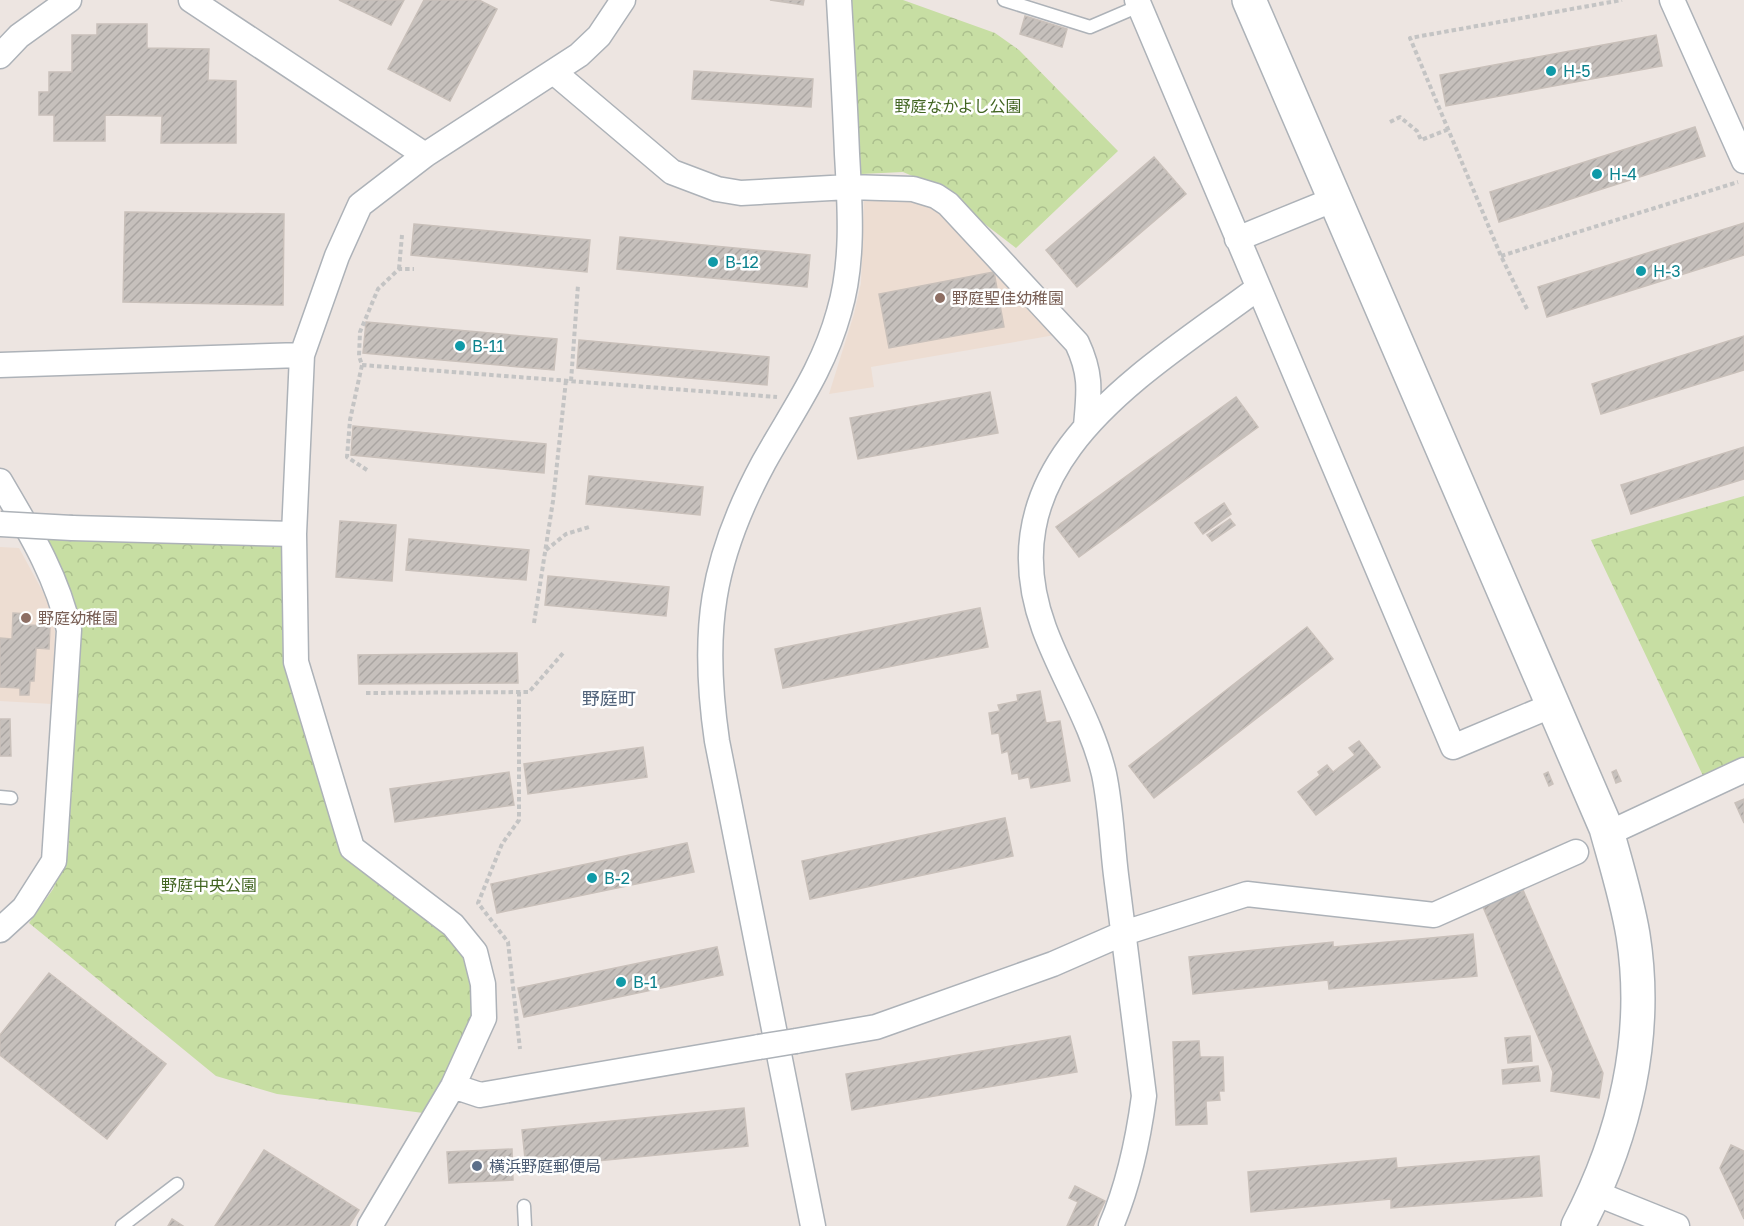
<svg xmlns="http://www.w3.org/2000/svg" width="1744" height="1226" viewBox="0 0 1744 1226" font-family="'Golos Text','Noto Sans JP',sans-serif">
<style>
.education{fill:#edddd2}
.park{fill:url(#park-crowns)}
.building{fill:url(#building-hatch);stroke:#c9c0ba;stroke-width:1.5}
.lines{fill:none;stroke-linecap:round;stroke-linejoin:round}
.lane-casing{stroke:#adb2b8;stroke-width:15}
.street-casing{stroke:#adb2b8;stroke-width:27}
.secondary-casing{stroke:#adb2b8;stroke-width:36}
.path{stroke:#c4c4c4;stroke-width:4;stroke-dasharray:4.5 3;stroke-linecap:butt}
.lane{stroke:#fff;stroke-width:12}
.street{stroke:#fff;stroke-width:24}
.secondary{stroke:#fff;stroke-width:33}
.street-bridge-casing{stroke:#adb2b8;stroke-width:27;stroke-linecap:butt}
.street-bridge{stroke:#fff;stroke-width:24}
.culture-dot{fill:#0f9aa8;stroke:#fff;stroke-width:2}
.education-dot{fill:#8d6e63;stroke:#fff;stroke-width:2}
.service-dot{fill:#5c6f8a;stroke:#fff;stroke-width:2}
.labels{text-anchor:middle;stroke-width:5;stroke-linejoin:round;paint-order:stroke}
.culture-label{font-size:16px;fill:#0d838f;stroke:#fff;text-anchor:start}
.park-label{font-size:16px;fill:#426522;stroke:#fff}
.education-label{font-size:16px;fill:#785e54;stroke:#fff;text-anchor:start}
.service-label{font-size:16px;fill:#4e5e75;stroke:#fff;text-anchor:start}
.neighbourhood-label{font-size:18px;fill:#51637a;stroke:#fff}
</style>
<defs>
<pattern id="park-crowns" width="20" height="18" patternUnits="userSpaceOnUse" patternTransform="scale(1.5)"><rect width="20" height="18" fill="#c7dea3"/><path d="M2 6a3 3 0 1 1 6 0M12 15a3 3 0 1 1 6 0" fill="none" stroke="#abbf8d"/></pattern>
<pattern id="building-hatch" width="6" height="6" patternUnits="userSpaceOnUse" patternTransform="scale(1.5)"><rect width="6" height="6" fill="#c6c0bc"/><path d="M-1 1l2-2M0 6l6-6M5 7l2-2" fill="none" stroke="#aaa5a2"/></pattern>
</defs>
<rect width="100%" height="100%" fill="#ede5e1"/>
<path class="education" d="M 864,198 L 938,204 L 1055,335 L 871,367 L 874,387 L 829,394 L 854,314 L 861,283 Z
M 0,547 L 19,548 L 49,603 L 55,632 L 52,704 L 0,701 Z"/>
<path class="park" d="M 850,0 L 903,0 L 995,33 L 1019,50 L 1118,151 L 1016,248 L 934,185 L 903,172 L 861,174 Z
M 1744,496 L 1744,761 L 1705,780 L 1591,540 Z
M 40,533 L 285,547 L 286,664 L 348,852 L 449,929 L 468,954 L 475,1007 L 465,1048 L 431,1114 L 277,1094 L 216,1076 L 29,923 L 53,889 L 68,853 L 78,631 L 74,598 Z"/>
<path class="building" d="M 339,0 L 404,0 L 391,25 Z
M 424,0 L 479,0 L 497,9 L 450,101 L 388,69 Z
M 770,0 L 804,0 L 803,5 Z
M 1025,16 L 1067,29 L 1062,47 L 1020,34 Z
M 97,24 L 147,24 L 147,48 L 209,49 L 208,80 L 236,81 L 236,143 L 161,143 L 162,116 L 105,115 L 105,141 L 54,141 L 54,115 L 39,115 L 39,92 L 49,92 L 49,72 L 72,72 L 72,35 L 97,35 Z
M 1656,35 L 1662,66 L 1446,106 L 1440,75 Z
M 694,71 L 813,79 L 811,107 L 692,99 Z
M 1695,127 L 1705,156 L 1499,222 L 1490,192 Z
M 1154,157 L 1186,194 L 1077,287 L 1046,250 Z
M 125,212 L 284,214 L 283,305 L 123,302 Z
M 1744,223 L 1744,255 L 1547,317 L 1538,287 Z
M 414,224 L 590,240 L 587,272 L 411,255 Z
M 620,237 L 810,255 L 807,287 L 617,269 Z
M 994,272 L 1004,327 L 889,348 L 879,294 Z
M 366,322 L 557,339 L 554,370 L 363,353 Z
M 1744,336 L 1744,370 L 1601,414 L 1592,384 Z
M 579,340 L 769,357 L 767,385 L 577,368 Z
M 990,392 L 998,433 L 858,459 L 850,418 Z
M 1236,397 L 1258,427 L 1079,557 L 1056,527 Z
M 353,426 L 546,444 L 544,473 L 351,455 Z
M 1744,447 L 1744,479 L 1631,514 L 1621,485 Z
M 589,476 L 703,487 L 700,515 L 586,504 Z
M 1224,503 L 1231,514 L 1203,534 L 1195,523 Z
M 1230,519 L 1235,525 L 1212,541 L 1207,535 Z
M 340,521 L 396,525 L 392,581 L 336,577 Z
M 409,539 L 529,550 L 526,580 L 406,570 Z
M 548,576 L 669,587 L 666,616 L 545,605 Z
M 980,608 L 988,647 L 783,688 L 775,649 Z
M 13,613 L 27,614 L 27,625 L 50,626 L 49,649 L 36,648 L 34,681 L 30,681 L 29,695 L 20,695 L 20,688 L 0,687 L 0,638 L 12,639 Z
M 1307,627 L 1333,659 L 1154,798 L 1129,766 Z
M 517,653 L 518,683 L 359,684 L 358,655 Z
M 1040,691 L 1046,723 L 1060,721 L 1070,781 L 1031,788 L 1029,777 L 1019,779 L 1018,773 L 1012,774 L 1008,751 L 1002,753 L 999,733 L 992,734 L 989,713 L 1000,711 L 998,705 L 1018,701 L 1017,695 Z
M 0,719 L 10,719 L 11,756 L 0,756 Z
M 1359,741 L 1380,767 L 1316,815 L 1298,792 L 1320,775 L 1318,772 L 1327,765 L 1333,772 L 1355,755 L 1349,748 Z
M 643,747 L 647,777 L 528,794 L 524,764 Z
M 1616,770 L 1621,781 L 1616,783 L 1612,772 Z
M 509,772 L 514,805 L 395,822 L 390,789 Z
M 1548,772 L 1553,784 L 1549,786 L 1544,774 Z
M 1744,799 L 1744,823 L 1735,803 Z
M 1005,818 L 1013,856 L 810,899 L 802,861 Z
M 687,843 L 694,872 L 497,913 L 491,884 Z
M 1523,890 L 1603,1073 L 1599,1098 L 1551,1091 L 1553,1072 L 1483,907 Z
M 1473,934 L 1477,976 L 1329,989 L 1328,980 L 1193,994 L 1189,957 L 1333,942 L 1333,947 Z
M 717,947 L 723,975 L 524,1017 L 518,988 Z
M 49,973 L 166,1064 L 107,1139 L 0,1055 L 0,1035 Z
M 1070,1036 L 1077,1072 L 852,1110 L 846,1074 Z
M 1530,1036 L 1532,1061 L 1508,1063 L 1505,1038 Z
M 1199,1041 L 1200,1057 L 1223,1057 L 1224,1091 L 1219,1091 L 1220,1100 L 1206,1101 L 1207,1124 L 1176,1125 L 1173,1042 Z
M 1538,1066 L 1540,1081 L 1503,1084 L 1502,1070 Z
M 744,1108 L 748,1146 L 526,1168 L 522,1130 Z
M 1731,1145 L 1744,1151 L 1744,1219 L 1720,1168 Z
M 512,1149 L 513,1180 L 449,1183 L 447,1152 Z
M 264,1150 L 359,1210 L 349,1226 L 215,1226 Z
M 1539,1156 L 1542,1196 L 1391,1208 L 1391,1199 L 1251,1212 L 1248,1172 L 1396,1158 L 1397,1168 Z
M 1075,1186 L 1105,1201 L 1093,1226 L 1067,1226 L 1078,1202 L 1069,1198 Z
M 172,1219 L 183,1226 L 168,1226 Z"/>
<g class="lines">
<defs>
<path id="lane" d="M 1004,0 L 1090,27 L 1139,6
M 0,797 L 11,798
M 524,1206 L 525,1226
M 122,1226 L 177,1184"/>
<path id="street" d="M 191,0 L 425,155
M 1137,0 L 1453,747 L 1553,705
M 1672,0 L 1744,161
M 0,56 L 19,36 L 69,0
M 555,73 L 672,172 L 717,189 L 741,193 L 849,187 L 913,189 L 936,196 L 948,204 L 1077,343 C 1092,375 1089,392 1086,426
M 1237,239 L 1335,199
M 0,365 L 302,355
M 0,481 C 28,529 57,575 69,630 L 54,861 L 24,908 L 0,930
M 72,528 L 294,534 L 302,355 L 337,256 L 360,205 L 425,155 L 579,55 L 599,36 L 623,0
M 294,534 L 296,662 L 352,848 L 453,925 L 475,952 L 483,984 L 484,1018 L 453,1086 L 370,1226
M 1607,834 L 1744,770
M 796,1041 L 876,1027 L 1053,964 L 1124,933 L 1247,894 L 1434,915 L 1576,852
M 453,1086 L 480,1095 L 759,1047
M 1595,1193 L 1677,1226
M 813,1226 L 717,741 C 701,631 711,560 764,462 C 793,410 823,370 839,312 C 854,262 850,206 847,154 C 845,103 842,51 839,0
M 1111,1226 C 1129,1184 1138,1141 1144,1096 C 1134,1022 1126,949 1116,875 C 1112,842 1111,807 1104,774 C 1092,723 1062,677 1044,628 C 983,461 1146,372 1258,288"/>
<path id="secondary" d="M 1249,0 L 1606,828 C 1616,864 1627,899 1633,935 C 1649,1036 1625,1136 1578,1226"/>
</defs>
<use href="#lane" class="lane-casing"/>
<use href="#street" class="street-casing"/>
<use href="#secondary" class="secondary-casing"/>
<path class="path" d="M 1390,122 L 1400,117 L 1417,131 L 1421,140 L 1449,129
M 1501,256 L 1738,182
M 399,269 L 402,235
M 1527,309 L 1501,256 L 1410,38 L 1622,0
M 362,365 L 777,397
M 571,381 L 578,285
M 367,470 L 347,457 L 350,420 L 362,365 L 359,356 L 360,332 L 378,289 L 399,269 L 414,269
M 546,550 L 566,534 L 589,527
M 534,623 L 553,501 L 566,380
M 519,692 L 519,820 L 502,844 L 478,903 L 508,942 L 520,1049
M 366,693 L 529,692 L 564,652"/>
<use href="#lane" class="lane"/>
<use href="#street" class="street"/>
<use href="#secondary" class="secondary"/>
<defs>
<path id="street-bridge" d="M 0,524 L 72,528
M 759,1047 L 796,1041"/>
</defs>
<use href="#street-bridge" class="street-bridge-casing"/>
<use href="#street-bridge" class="street-bridge"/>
</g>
<g class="culture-dot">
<circle cx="1551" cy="71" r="6"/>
<circle cx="1597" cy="174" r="6"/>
<circle cx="713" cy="262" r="6"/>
<circle cx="1641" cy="271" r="6"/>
<circle cx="460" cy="346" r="6"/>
<circle cx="592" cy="878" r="6"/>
<circle cx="621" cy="982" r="6"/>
</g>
<g class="education-dot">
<circle cx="940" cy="298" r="6"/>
<circle cx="26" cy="618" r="6"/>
</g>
<circle class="service-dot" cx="477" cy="1166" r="6"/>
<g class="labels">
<g class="culture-label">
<text x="1563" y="77">H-5</text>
<text x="1609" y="180">H-4</text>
<text x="725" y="268">B-12</text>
<text x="1653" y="277">H-3</text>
<text x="472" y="352">B-11</text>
<text x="604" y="884">B-2</text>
<text x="633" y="988">B-1</text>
</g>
<g class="park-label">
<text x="958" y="112">野庭なかよし公園</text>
<text x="209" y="891">野庭中央公園</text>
</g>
<g class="education-label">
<text x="952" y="304">野庭聖佳幼稚園</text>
<text x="38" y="624">野庭幼稚園</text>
</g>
<g class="service-label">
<text x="489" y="1172">横浜野庭郵便局</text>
</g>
<g class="neighbourhood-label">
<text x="609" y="705">野庭町</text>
</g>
</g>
</svg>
